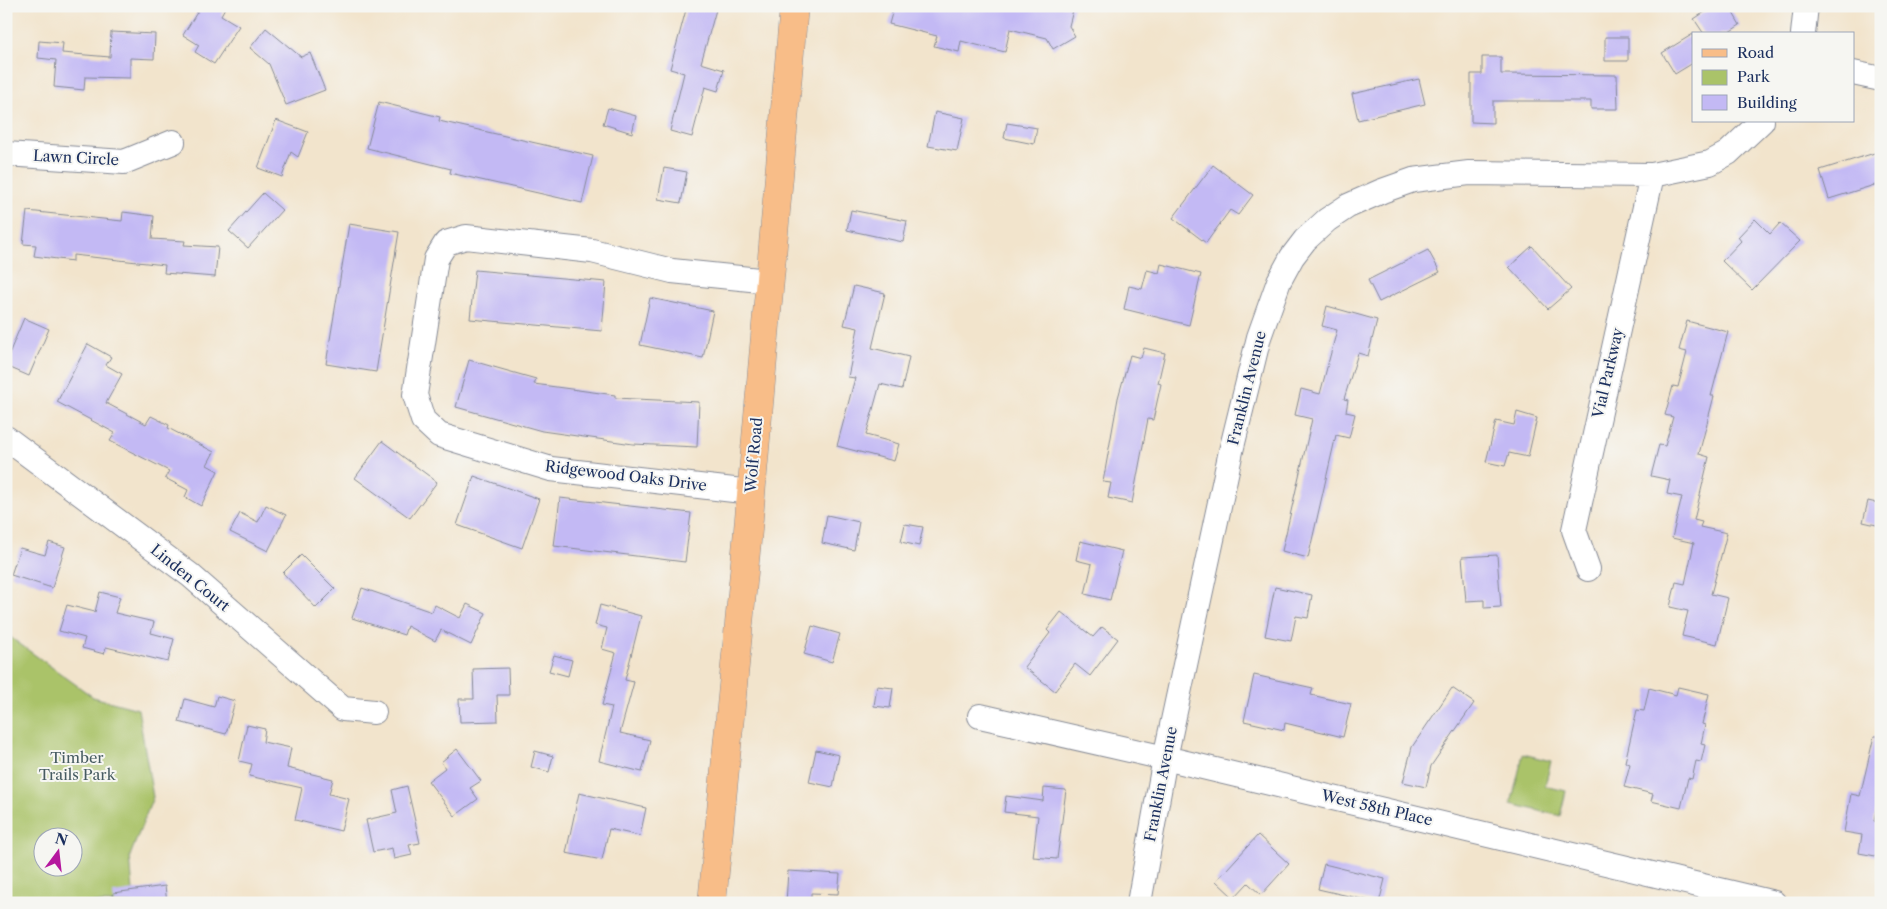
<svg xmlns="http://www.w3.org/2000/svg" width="1887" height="909" viewBox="0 0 1887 909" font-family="'Libre Caslon Text',serif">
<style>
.green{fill:#aac369;stroke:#627964;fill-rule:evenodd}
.building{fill:#c3b9f4}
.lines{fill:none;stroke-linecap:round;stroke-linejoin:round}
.minor-casing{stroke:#868a95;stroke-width:26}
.major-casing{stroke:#868a95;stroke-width:29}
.minor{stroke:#fff;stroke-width:24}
.major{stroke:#f8bd88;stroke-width:28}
.labels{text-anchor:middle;stroke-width:4;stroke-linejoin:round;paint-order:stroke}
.street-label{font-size:15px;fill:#1b2f5e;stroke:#f6f6f2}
.park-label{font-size:15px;fill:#465b61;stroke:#f6f6f2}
</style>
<rect width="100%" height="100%" fill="#f6f6f2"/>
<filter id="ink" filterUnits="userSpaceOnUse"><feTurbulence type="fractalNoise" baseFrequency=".02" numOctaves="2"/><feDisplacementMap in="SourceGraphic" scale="10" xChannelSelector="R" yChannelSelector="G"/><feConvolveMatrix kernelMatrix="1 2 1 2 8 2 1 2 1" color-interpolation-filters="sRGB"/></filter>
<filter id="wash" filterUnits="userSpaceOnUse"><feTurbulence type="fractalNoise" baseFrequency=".0096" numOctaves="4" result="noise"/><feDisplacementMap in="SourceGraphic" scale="20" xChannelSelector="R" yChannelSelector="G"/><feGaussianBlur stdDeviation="1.12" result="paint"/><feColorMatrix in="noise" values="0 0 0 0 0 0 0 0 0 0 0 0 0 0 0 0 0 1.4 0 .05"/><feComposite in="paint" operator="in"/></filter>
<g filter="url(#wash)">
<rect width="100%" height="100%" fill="#f2e4cc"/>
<path class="green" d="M 10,637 L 93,697 L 138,709 L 153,797 L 130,856 L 134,903 L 6,903 L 6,650 ZM 42,836 L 72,836 L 72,866 L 42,866 Z
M 1523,754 L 1551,761 L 1545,786 L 1566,791 L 1560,816 L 1511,804 Z"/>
<g id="blocks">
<path class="building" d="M 201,6 L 226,6 L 221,15 L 239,26 L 214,64 L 195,52 L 199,45 L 183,35 Z
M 687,6 L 717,6 L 701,63 L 724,70 L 718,91 L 705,87 L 692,137 L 670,131 L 684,73 L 670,69 Z
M 894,6 L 1074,6 L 1069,26 L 1075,36 L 1053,49 L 1047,38 L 1010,29 L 1005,52 L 961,41 L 959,52 L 934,46 L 937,36 L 889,24 Z
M 1714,6 L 1729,6 L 1740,25 L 1726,34 L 1704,34 L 1694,19 Z
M 266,28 L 301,57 L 310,53 L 325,90 L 286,105 L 269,64 L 250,48 Z
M 111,32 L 155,34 L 154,59 L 130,58 L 130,78 L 85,77 L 84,90 L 54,87 L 56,60 L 38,58 L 39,41 L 63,43 L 62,53 L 110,57 Z
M 1693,34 L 1693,63 L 1675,74 L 1662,53 Z
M 1605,37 L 1628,37 L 1628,61 L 1605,61 Z
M 1482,57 L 1501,57 L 1501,74 L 1617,75 L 1618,109 L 1591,109 L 1591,101 L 1493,101 L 1493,123 L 1471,122 L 1471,74 L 1482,74 Z
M 1419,79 L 1425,104 L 1358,120 L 1352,94 Z
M 379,102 L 440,117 L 439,121 L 593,156 L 582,203 L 450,173 L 451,169 L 367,148 Z
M 608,108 L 636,116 L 632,133 L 603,124 Z
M 935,112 L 964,118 L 957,151 L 928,146 Z
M 276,120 L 308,132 L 298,157 L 291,152 L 282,177 L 258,168 Z
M 1007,123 L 1037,128 L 1034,144 L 1004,138 Z
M 1881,151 L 1881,183 L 1829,199 L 1820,170 Z
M 1213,165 L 1253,195 L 1238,215 L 1230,210 L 1206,243 L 1173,218 Z
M 664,168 L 687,172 L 681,203 L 658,199 Z
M 263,193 L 282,210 L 248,248 L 229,231 Z
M 851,210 L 907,221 L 903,242 L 847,230 Z
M 27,211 L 122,221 L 123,212 L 154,216 L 152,239 L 185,241 L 184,245 L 218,247 L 215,277 L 164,273 L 165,265 L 73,255 L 73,261 L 34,256 L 36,245 L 23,244 Z
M 1755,219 L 1770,234 L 1780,223 L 1800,241 L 1752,290 L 1722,261 L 1741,241 L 1738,237 Z
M 349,224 L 399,232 L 376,372 L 326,364 Z
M 1532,246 L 1571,289 L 1548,309 L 1509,267 Z
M 1428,250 L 1440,272 L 1379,302 L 1368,280 Z
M 1161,264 L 1201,274 L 1189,325 L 1124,309 L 1129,286 L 1142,289 L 1147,270 L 1159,273 Z
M 475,270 L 606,282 L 602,331 L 470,319 Z
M 854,286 L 885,293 L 872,348 L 909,357 L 902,389 L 880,384 L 866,435 L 899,444 L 894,461 L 837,446 L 855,378 L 848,377 L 858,328 L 844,325 Z
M 650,298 L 713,311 L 703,358 L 640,345 Z
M 1327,306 L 1377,320 L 1368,356 L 1358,353 L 1344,399 L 1348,400 L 1346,412 L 1355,414 L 1349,438 L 1336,435 L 1308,558 L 1282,551 L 1312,419 L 1295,415 L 1301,389 L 1320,394 L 1337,330 L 1322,326 Z
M 24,318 L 49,329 L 29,376 L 6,366 L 6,361 Z
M 1687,321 L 1728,332 L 1711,396 L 1714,396 L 1699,454 L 1709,457 L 1694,520 L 1702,522 L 1700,527 L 1727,533 L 1711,594 L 1728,598 L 1717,644 L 1682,636 L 1688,611 L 1670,607 L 1676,582 L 1685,584 L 1694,543 L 1672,538 L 1682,497 L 1667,494 L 1670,480 L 1651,476 L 1659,445 L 1665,446 L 1673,417 L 1665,415 L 1673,386 L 1678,387 L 1687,352 L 1679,350 Z
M 88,344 L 111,357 L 106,365 L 122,374 L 106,403 L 146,424 L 151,416 L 169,425 L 168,428 L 214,452 L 207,465 L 218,471 L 201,506 L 185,497 L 188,490 L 165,478 L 169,471 L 110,441 L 115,433 L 57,402 Z
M 1144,348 L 1165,353 L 1158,383 L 1161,384 L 1153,420 L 1148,419 L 1132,503 L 1108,498 L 1111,483 L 1103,482 L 1118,398 L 1130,355 L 1141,358 Z
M 469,360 L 536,379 L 534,384 L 615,395 L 615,398 L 699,402 L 697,447 L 633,444 L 542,431 L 456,407 Z
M 1517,412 L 1537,418 L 1528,457 L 1509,453 L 1505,466 L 1486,462 L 1496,421 L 1514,425 Z
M 382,441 L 437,482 L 410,518 L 355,478 Z
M 474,476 L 539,499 L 522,548 L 457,525 Z
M 560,498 L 691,513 L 685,562 L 554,546 Z
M 1868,501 L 1881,504 L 1881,526 L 1863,522 Z
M 266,505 L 286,515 L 268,551 L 230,532 L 240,513 L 258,522 Z
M 827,515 L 859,522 L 854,550 L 822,543 Z
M 905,524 L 923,527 L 919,546 L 901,542 Z
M 1080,541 L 1122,551 L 1110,600 L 1085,594 L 1092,564 L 1076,560 Z
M 49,542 L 65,547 L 52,588 L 11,575 L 20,548 L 45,555 Z
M 301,555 L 335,589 L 316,608 L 283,573 Z
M 1497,555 L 1501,607 L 1484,608 L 1484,600 L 1466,601 L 1462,557 Z
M 1275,587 L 1312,595 L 1308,618 L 1296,616 L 1291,641 L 1265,636 Z
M 362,588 L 432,612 L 435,605 L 460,618 L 467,604 L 486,613 L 471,645 L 441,630 L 435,641 L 407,626 L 404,635 L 352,618 Z
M 100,592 L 120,597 L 115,613 L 154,622 L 151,633 L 174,639 L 168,662 L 106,647 L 104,654 L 82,648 L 85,638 L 59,631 L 67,605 L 95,612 Z
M 600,605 L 641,616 L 625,680 L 634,682 L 620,733 L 650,740 L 642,772 L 599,761 L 612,707 L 602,705 L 616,653 L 602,649 L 607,628 L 595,625 Z
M 1061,612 L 1093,637 L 1102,627 L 1118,639 L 1090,676 L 1075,664 L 1055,691 L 1024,667 L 1050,633 L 1047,630 Z
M 812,626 L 840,634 L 832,662 L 804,654 Z
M 554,655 L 572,660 L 568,676 L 549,671 Z
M 508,668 L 509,695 L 497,695 L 498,721 L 460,722 L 459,699 L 474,699 L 473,669 Z
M 1254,675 L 1313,688 L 1311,695 L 1351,704 L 1343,737 L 1285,723 L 1284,730 L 1244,721 Z
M 877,686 L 893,688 L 890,708 L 874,706 Z
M 1678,687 L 1709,694 L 1702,724 L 1705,725 L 1701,744 L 1705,745 L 1701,762 L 1696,761 L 1692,779 L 1688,778 L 1681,808 L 1651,801 L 1653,794 L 1624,787 L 1630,764 L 1625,762 L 1637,710 L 1644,711 L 1649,688 L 1676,695 Z
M 1452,688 L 1474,703 L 1431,766 L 1426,787 L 1403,782 L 1412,747 Z
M 217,696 L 235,701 L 226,734 L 179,722 L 185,699 L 214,707 Z
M 247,725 L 265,729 L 263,742 L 291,748 L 287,768 L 333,779 L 329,794 L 349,799 L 341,831 L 295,820 L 302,788 L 249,776 L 252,764 L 239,761 Z
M 1874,736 L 1881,736 L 1881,784 L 1874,821 L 1881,823 L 1881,857 L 1859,853 L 1862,835 L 1844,832 L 1851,794 L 1860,796 Z
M 457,749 L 481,781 L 470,788 L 478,799 L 455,816 L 428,781 L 445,768 L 441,762 Z
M 816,750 L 839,755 L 833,787 L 809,782 Z
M 535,751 L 553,756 L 549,772 L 531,767 Z
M 407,786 L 420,843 L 409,845 L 412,855 L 394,859 L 392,848 L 373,852 L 366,820 L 397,813 L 392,790 Z
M 1044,788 L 1066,790 L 1057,859 L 1033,857 L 1038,816 L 1004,812 L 1006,796 L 1043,801 Z
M 579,793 L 646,808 L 640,836 L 609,829 L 602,860 L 566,853 Z
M 1258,835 L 1289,864 L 1261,895 L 1248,883 L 1234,898 L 1216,881 Z
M 1324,864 L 1385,879 L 1379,903 L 1318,889 Z
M 788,871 L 840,874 L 838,894 L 811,893 L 811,903 L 786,903 Z
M 165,886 L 167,903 L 114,903 L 113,893 Z"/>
</g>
</g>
<g filter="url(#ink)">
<use href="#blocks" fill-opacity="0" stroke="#868a95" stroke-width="1"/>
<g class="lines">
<defs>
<path id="minor" d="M 1803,34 L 1806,6
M 1853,73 L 1881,79
M 6,154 L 124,162 L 173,142
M 6,438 L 190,575 L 343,709 L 374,712
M 751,492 L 551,469 L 439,435 L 423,420 L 415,395 L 436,259 L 446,243 L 466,237 L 592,251 L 672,271 L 770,281
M 1588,569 L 1574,530 L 1652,175
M 980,716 L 1165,758 L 1774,903
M 1139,903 L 1165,758 L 1231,451 L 1259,337 L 1279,281 L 1292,257 L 1305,240 L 1327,220 L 1348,206 L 1382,191 L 1413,180 L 1469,173 L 1652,175 L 1710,163 L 1728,153 L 1762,121"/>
<path id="major" d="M 712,903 L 747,541 L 794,6"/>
</defs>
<use href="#minor" class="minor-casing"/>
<use href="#major" class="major-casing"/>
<use href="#minor" class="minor"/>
<use href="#major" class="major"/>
</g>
</g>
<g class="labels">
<g class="street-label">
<text transform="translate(76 158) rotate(3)" y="5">Lawn Circle</text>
<text transform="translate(1608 373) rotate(-77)" y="5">Vial Parkway</text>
<text transform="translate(1247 388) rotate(-76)" y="5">Franklin Avenue</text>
<text transform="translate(754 455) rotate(-85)" y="5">Wolf Road</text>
<text transform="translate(626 476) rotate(7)" y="5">Ridgewood Oaks Drive</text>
<text transform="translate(190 578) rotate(39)" y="5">Linden Court</text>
<text transform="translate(1161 784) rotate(-79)" y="5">Franklin Avenue</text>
<text transform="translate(1377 808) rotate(13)" y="5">West 58th Place</text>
</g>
<g class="park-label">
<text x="77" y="763">Timber<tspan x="77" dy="17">Trails Park</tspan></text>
</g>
</g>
<rect width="1887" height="909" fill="none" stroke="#f6f6f2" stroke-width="25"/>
<rect x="1692" y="32" width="162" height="90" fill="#f6f6f2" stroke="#9ea6b7"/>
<rect x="1702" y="49" width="25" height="8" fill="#f8bd88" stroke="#9ea6b7"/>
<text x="1737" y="58" font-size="15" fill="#1b2f5e">Road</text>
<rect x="1702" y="70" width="25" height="15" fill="#aac369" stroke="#9ea6b7"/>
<text x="1737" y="82" font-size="15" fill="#1b2f5e">Park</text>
<rect x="1702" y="95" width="25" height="15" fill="#c3b9f4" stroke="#9ea6b7"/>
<text x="1737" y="108" font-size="15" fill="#1b2f5e">Building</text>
<g transform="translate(58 852) rotate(15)"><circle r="24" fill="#f6f6f2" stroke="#9ea6b7"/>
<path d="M0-4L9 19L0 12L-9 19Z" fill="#b5179e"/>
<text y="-8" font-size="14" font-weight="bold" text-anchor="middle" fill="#1b2f5e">N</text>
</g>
</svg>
